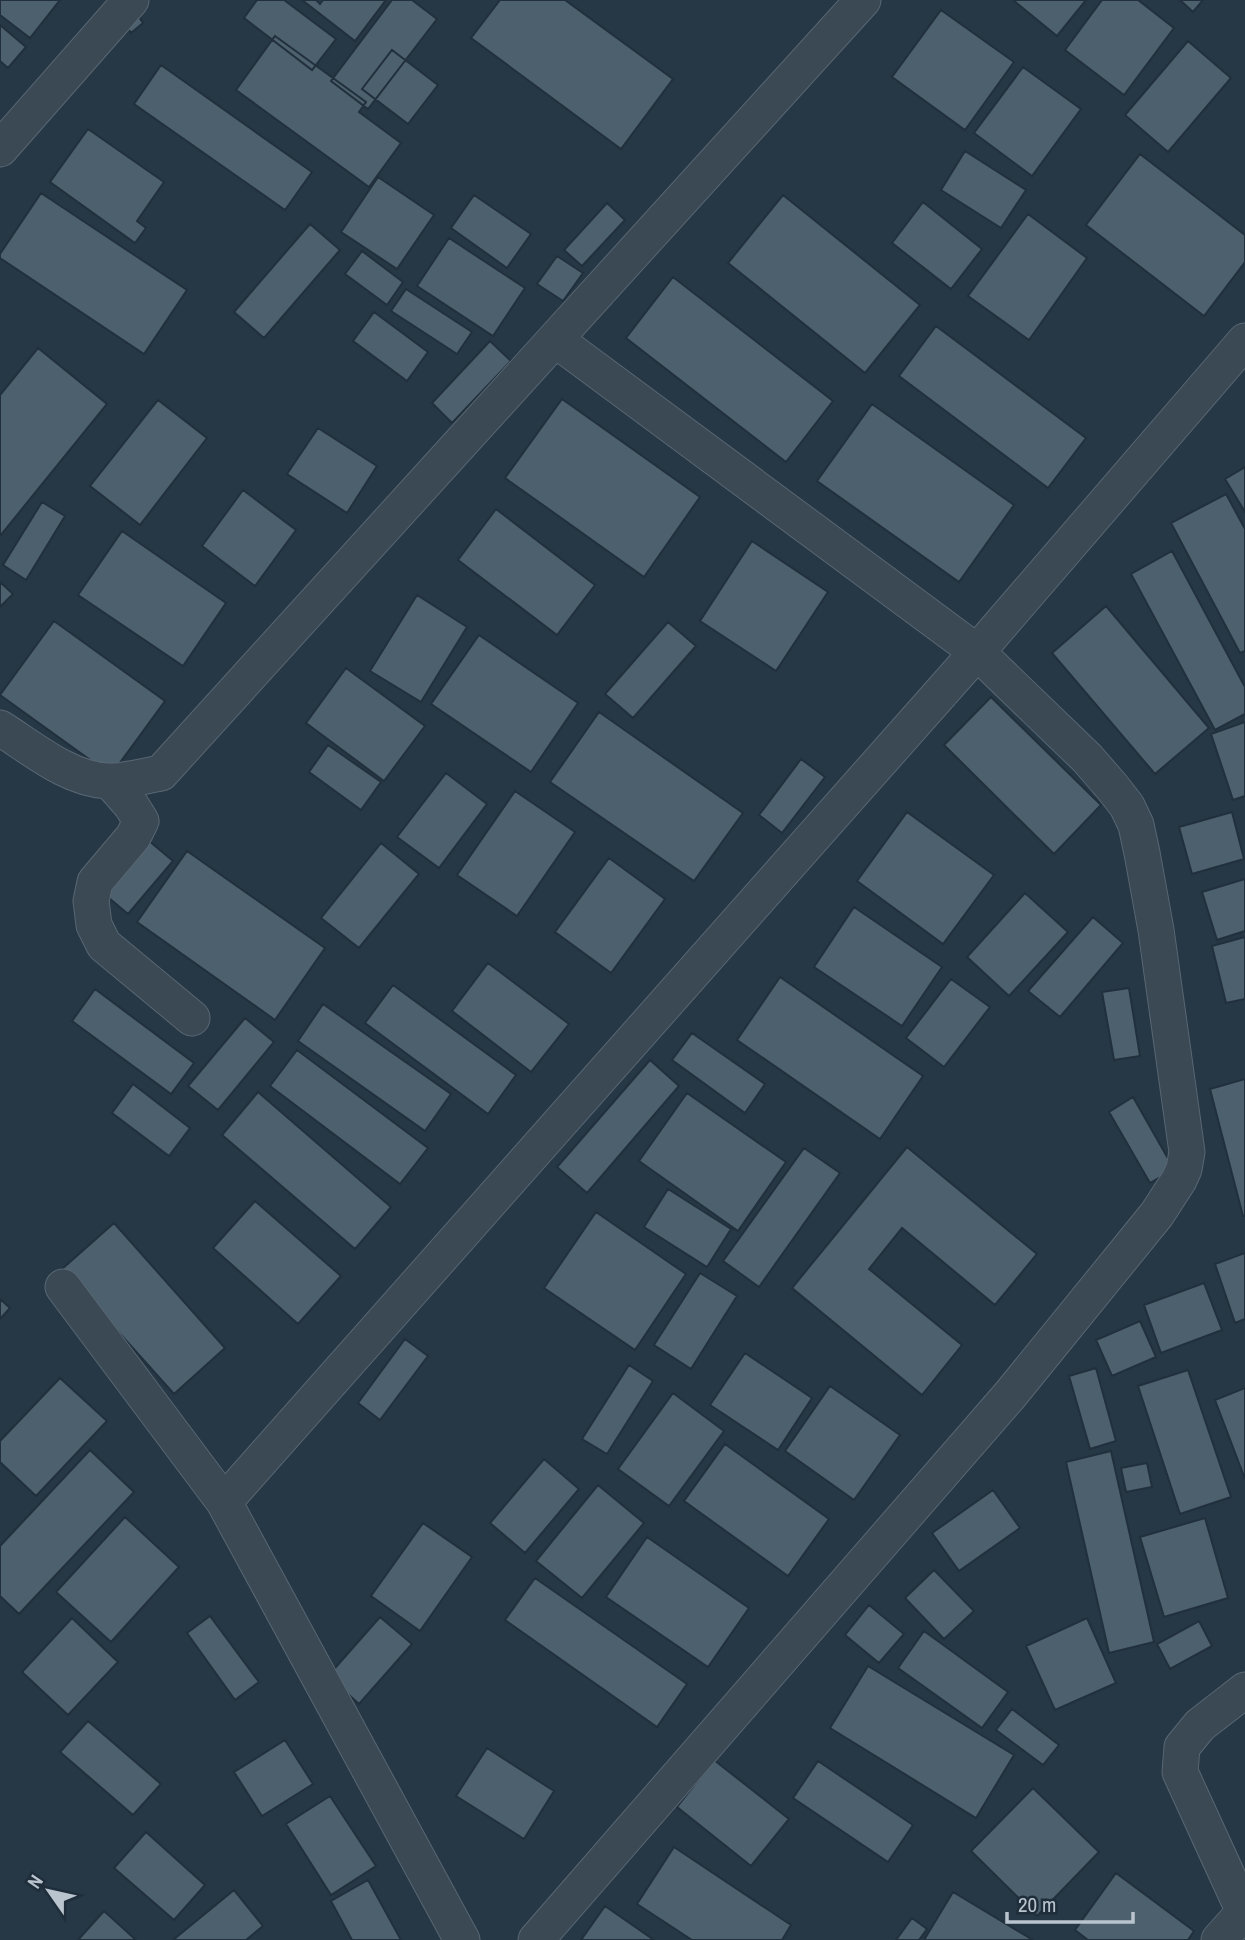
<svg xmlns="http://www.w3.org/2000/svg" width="1245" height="1940" viewBox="0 0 1245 1940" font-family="'Archivo Narrow',sans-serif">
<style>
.building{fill:#4d606e;stroke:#21303c;stroke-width:2}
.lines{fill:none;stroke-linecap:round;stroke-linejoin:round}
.street-casing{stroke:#596772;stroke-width:37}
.street{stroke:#3b4955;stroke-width:35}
</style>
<rect width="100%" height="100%" fill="#263846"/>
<path class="building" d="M 0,0 L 60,0 L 30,38 L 0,15 Z
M 257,0 L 284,0 L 336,39 L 312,70 L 244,18 Z
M 302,0 L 316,0 L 320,4 L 323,0 L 386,0 L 355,41 Z
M 392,0 L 412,0 L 437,19 L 368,109 L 331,81 Z
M 500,0 L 565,0 L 673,79 L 621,149 L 471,38 Z
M 1013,0 L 1086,0 L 1057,36 Z
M 1102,0 L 1138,0 L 1174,28 L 1124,95 L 1065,50 Z
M 1180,0 L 1203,0 L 1193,12 Z
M 941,10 L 1014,62 L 965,130 L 892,77 Z
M 139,17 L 143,23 L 131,33 L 127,27 Z
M 0,25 L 26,47 L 8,68 L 0,61 Z
M 275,36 L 366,102 L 359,112 L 401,143 L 369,187 L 236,90 Z
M 1188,41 L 1231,78 L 1168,152 L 1125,115 Z
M 392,50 L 438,85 L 408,124 L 362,89 Z
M 161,65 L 312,172 L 285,210 L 134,104 Z
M 1023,67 L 1081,109 L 1032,176 L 974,133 Z
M 88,129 L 164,182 L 137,221 L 146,228 L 135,243 L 50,182 Z
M 965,151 L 1026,190 L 1001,228 L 941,190 Z
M 1140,154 L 1245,235 L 1245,262 L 1204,316 L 1086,225 Z
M 378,177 L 434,215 L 397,269 L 341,232 Z
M 41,193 L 187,290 L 144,354 L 0,258 L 0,254 Z
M 474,195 L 531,234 L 507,268 L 451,228 Z
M 783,195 L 920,305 L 865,373 L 728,263 Z
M 923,202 L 982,249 L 951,289 L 892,243 Z
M 607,203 L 625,220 L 582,266 L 564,250 Z
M 1028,214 L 1087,258 L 1029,340 L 968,296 Z
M 310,224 L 340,250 L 264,338 L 234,312 Z
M 449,238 L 525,288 L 493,336 L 417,286 Z
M 362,251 L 403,282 L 387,305 L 345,274 Z
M 557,256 L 583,273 L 563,301 L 537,284 Z
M 673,277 L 833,401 L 786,462 L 626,338 Z
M 406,289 L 472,332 L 457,354 L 391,311 Z
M 374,312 L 428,352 L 407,381 L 353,341 Z
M 936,326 L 1086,438 L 1048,488 L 899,376 Z
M 490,341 L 511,361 L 452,423 L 432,403 Z
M 38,348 L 107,404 L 0,536 L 0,395 Z
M 562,399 L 700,497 L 644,577 L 505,478 Z
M 158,400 L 207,438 L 140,525 L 90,486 Z
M 872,404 L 1014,505 L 959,582 L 817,481 Z
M 318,428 L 377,466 L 347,513 L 287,474 Z
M 1245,467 L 1245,512 L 1225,479 Z
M 243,490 L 296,530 L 255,586 L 202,546 Z
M 1226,494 L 1245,529 L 1245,651 L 1240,653 L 1171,523 Z
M 42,502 L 65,516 L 26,580 L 3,565 Z
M 496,509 L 595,585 L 557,635 L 458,560 Z
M 122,531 L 226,603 L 183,666 L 78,595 Z
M 752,541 L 828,592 L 776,671 L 700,621 Z
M 1172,551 L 1245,687 L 1245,714 L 1215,730 L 1131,574 Z
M 0,582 L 13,594 L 0,607 Z
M 417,595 L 467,627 L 421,702 L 370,671 Z
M 1106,606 L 1209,728 L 1155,774 L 1052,653 Z
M 54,621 L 165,701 L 111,775 L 0,695 Z
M 668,622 L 696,646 L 633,718 L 605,694 Z
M 479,635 L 578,703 L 531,772 L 431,704 Z
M 346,668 L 425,726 L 384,781 L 306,723 Z
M 991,697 L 1101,805 L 1054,854 L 944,745 Z
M 599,712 L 743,813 L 694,881 L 550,782 Z
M 1245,722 L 1245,796 L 1233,800 L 1211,734 Z
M 328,745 L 381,782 L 361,810 L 309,772 Z
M 801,759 L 825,777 L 782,833 L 759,815 Z
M 446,773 L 487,804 L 439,868 L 397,837 Z
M 515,791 L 575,832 L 517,916 L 457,875 Z
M 907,812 L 994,875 L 943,944 L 857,881 Z
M 1232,812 L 1244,859 L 1192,874 L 1179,827 Z
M 148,840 L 173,861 L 128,914 L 103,893 Z
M 381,843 L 419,874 L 359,948 L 321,918 Z
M 187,851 L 325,948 L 275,1020 L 137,922 Z
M 609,858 L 665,899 L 611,973 L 555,932 Z
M 1245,879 L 1245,931 L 1217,940 L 1202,892 Z
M 1025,893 L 1068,932 L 1009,996 L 967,957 Z
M 854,907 L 942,967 L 902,1026 L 814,967 Z
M 1093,917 L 1123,943 L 1060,1017 L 1028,991 Z
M 1245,937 L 1245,999 L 1226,1003 L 1212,946 Z
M 488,963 L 569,1024 L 531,1072 L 452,1011 Z
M 780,977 L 923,1076 L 880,1139 L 737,1040 Z
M 951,979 L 990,1007 L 944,1067 L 906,1038 Z
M 393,985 L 516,1075 L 488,1114 L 365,1023 Z
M 1129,988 L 1140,1056 L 1114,1060 L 1102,992 Z
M 95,989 L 194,1063 L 171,1094 L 72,1021 Z
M 323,1004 L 451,1094 L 425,1131 L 298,1041 Z
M 245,1018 L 274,1042 L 218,1110 L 188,1086 Z
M 692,1033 L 765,1084 L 745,1113 L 672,1060 Z
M 297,1050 L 428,1148 L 400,1184 L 270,1086 Z
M 650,1060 L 679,1086 L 587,1193 L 557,1167 Z
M 1245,1079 L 1245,1216 L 1243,1216 L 1210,1089 Z
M 133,1084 L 190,1128 L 169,1156 L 112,1113 Z
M 258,1092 L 391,1207 L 355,1249 L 222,1135 Z
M 687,1093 L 786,1162 L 738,1231 L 639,1161 Z
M 1133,1097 L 1174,1169 L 1150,1183 L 1109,1112 Z
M 907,1147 L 1037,1254 L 995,1305 L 902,1228 L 869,1269 L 962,1345 L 922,1395 L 792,1288 Z
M 804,1148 L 840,1173 L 759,1287 L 723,1261 Z
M 668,1189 L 731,1229 L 707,1267 L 644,1227 Z
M 255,1201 L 341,1276 L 298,1324 L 213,1248 Z
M 596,1212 L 686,1274 L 635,1350 L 544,1288 Z
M 114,1223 L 225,1348 L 174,1394 L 62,1269 Z
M 1245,1253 L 1245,1319 L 1235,1323 L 1215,1264 Z
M 700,1273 L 737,1296 L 691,1369 L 654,1345 Z
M 1204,1283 L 1222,1330 L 1161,1353 L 1144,1305 Z
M 0,1299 L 10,1308 L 0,1319 Z
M 1140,1321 L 1156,1357 L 1112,1376 L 1096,1340 Z
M 405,1339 L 428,1356 L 380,1420 L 358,1403 Z
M 745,1353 L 812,1398 L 778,1450 L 710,1405 Z
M 629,1365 L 653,1381 L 607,1454 L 582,1439 Z
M 1096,1368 L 1116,1441 L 1090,1449 L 1069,1376 Z
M 1188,1370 L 1231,1497 L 1180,1514 L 1138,1386 Z
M 60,1378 L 107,1421 L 36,1496 L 0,1462 L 0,1441 Z
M 830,1386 L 900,1435 L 854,1500 L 785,1451 Z
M 1245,1388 L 1245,1479 L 1215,1400 Z
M 673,1393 L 724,1431 L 669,1506 L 618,1469 Z
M 725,1444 L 829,1519 L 788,1576 L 684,1501 Z
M 90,1450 L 134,1492 L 19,1614 L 0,1596 L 0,1546 Z
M 1111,1451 L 1154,1642 L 1109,1653 L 1066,1462 Z
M 544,1459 L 579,1489 L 525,1553 L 490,1523 Z
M 1147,1463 L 1152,1487 L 1126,1492 L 1121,1468 Z
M 598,1485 L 644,1523 L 582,1598 L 536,1561 Z
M 993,1490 L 1020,1528 L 959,1571 L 932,1533 Z
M 125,1517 L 179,1567 L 111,1642 L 56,1592 Z
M 1205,1518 L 1228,1598 L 1164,1617 L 1140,1537 Z
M 423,1523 L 472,1557 L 420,1631 L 371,1596 Z
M 647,1537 L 749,1608 L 708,1667 L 606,1597 Z
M 934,1570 L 974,1611 L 944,1639 L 905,1598 Z
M 535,1578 L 687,1684 L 657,1727 L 505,1620 Z
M 869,1605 L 904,1634 L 879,1663 L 845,1635 Z
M 210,1616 L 259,1682 L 235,1700 L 187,1633 Z
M 380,1617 L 412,1644 L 359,1704 L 328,1676 Z
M 72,1618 L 118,1662 L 68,1715 L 22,1672 Z
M 1087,1618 L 1116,1683 L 1055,1710 L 1026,1646 Z
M 1199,1621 L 1212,1646 L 1170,1669 L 1157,1644 Z
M 924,1631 L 1008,1692 L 982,1728 L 898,1668 Z
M 868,1666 L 1014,1755 L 976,1818 L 830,1728 Z
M 1012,1709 L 1059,1745 L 1043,1765 L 996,1730 Z
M 88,1721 L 161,1784 L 133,1815 L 60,1752 Z
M 285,1740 L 313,1784 L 262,1816 L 234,1772 Z
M 487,1748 L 554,1791 L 524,1839 L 456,1796 Z
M 714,1760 L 789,1819 L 751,1866 L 677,1807 Z
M 818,1761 L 913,1825 L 888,1862 L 793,1798 Z
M 1033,1788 L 1099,1852 L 1037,1916 L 971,1851 Z
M 330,1796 L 376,1866 L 331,1895 L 286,1824 Z
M 146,1832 L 205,1885 L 174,1920 L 114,1868 Z
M 674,1847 L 791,1925 L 782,1940 L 692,1940 L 637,1904 Z
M 1116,1873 L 1194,1931 L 1188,1940 L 1088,1940 L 1075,1930 Z
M 368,1880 L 401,1940 L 352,1940 L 331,1901 Z
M 234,1890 L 263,1926 L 246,1940 L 173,1940 Z
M 953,1892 L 1033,1940 L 924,1940 Z
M 605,1906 L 654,1940 L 581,1940 Z
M 104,1911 L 136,1940 L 78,1940 Z
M 912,1918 L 927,1929 L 919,1940 L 896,1940 Z"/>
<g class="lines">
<defs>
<path id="street" d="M 0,149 L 131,0
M 0,728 C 32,748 68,779 107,781 C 124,782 144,776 161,773 L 863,0
M 110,781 L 131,805 L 141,821 L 133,837 L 95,882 L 91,901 L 94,925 L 104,945 L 192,1018
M 63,1287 L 224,1502
M 1245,1690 L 1200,1725 L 1182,1747 L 1180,1772 L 1245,1914
M 462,1940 L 224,1502 L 977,652 L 1245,341
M 536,1940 L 1010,1395 L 1157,1214 L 1179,1180 L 1184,1169 L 1187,1152 L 1156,930 L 1142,853 L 1136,825 L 1127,806 L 1113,788 L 1087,758 L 977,652 L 556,340
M 1219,1940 L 1244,1912"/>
</defs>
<use href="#street" class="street-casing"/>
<use href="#street" class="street"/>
</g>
<g transform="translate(49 1891) rotate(304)" stroke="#1f2e3a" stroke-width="5" paint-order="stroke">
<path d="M0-5L12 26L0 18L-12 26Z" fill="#b9c4ce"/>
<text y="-10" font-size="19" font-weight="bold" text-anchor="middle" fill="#b9c4ce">N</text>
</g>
<path d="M1007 1912v10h126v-10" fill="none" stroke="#b9c4ce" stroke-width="3.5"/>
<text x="1018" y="1912" font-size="21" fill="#b9c4ce" stroke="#1f2e3a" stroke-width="5" paint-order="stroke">20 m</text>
</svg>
